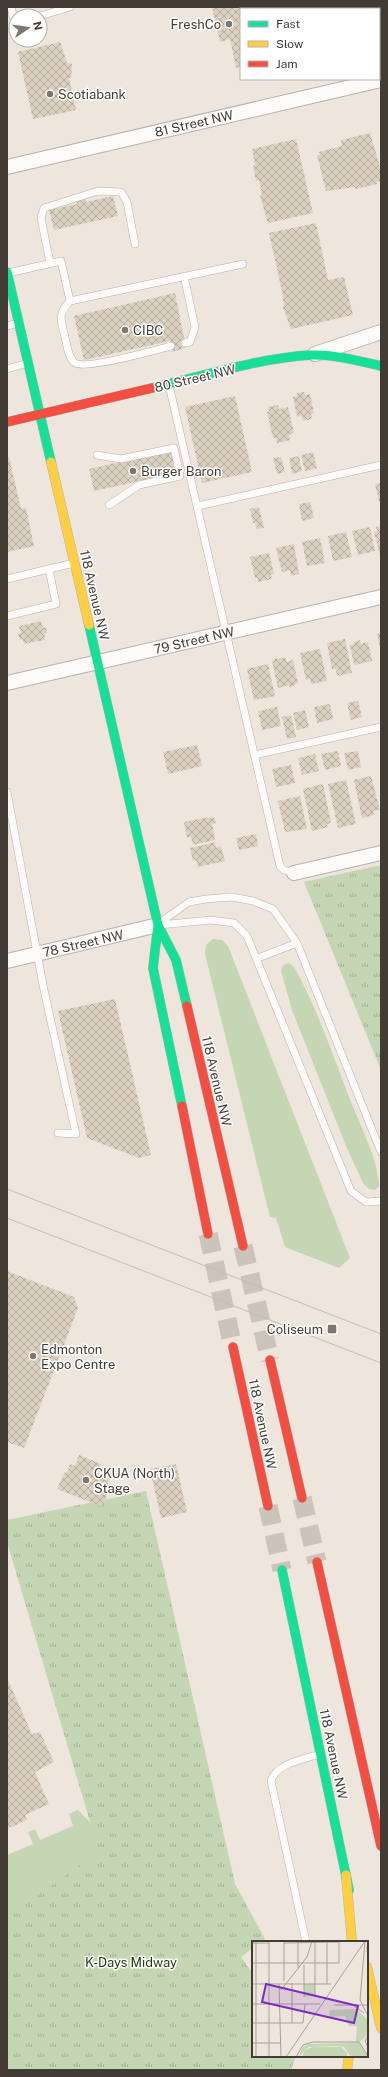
<svg xmlns="http://www.w3.org/2000/svg" width="388" height="2077" viewBox="0 0 388 2077" font-family="'Public Sans',sans-serif">
<style>
.green{fill:#c4d6b3}
.park{fill:url(#park-tufts)}
.building{fill:url(#building-cross-hatch)}
.lines{fill:none;stroke-linecap:round;stroke-linejoin:round}
.secondary-tunnel{stroke:#ccc3bb;stroke-width:19;stroke-dasharray:19 10;stroke-linecap:butt}
.lane-casing{stroke:#b9b2aa;stroke-width:8}
.street-casing{stroke:#b9b2aa;stroke-width:16}
.fast-casing{stroke:#b9b2aa;stroke-width:10}
.slow-casing{stroke:#b9b2aa;stroke-width:10}
.jam-casing{stroke:#b9b2aa;stroke-width:10}
.lane{stroke:#fcfbfa;stroke-width:7}
.street{stroke:#fcfbfa;stroke-width:14}
.fast{stroke:#16e098;stroke-width:9}
.slow{stroke:#ffcf43;stroke-width:9}
.jam{stroke:#f24e42;stroke-width:9}
.tram{stroke:#c1bfbd;stroke-width:1}
.poi-dot{fill:#7e776f;stroke:#fff;stroke-width:1.5}
.labels{text-anchor:middle;stroke-width:3;stroke-linejoin:round;paint-order:stroke}
.poi-label{font-size:13px;fill:#423c35;stroke:#fff;text-anchor:start}
.street-label{font-size:13px;fill:#423c35;stroke:#fff}
.park-label{font-size:13px;fill:#1c3b0a;stroke:#fff}
.inset-road{fill:none;stroke:#a9a199;stroke-width:1}
.view{fill:#7b2cbf;fill-opacity:0.15;stroke:#7b2cbf;stroke-width:2}
.inset-edge{fill:none;stroke:#423c35;stroke-width:2}
</style>
<defs>
<pattern id="park-tufts" width="24" height="20" patternUnits="userSpaceOnUse"><rect width="24" height="20" fill="#c4d6b3"/><path d="M3 7l-1-3M5 7V3M7 7l1-3M15 17l-1-3M17 17v-4M19 17l1-3" fill="none" stroke="#a1af92"/></pattern>
<pattern id="building-cross-hatch" width="8" height="8" patternUnits="userSpaceOnUse"><rect width="8" height="8" fill="#dcd0c1"/><path d="M0 0l8 8M0 8l8-8" fill="none" stroke="#b4aa9e"/></pattern>
</defs>
<rect width="100%" height="100%" fill="#eee5dc"/>
<path class="green" d="M 213,939 L 222,940 L 228,946 L 350,1258 L 339,1268 L 285,1247 L 276,1218 L 270,1217 L 205,954 L 206,945 Z
M 289,963 L 294,967 C 318,1009 333,1057 351,1102 C 361,1127 378,1160 379,1186 L 375,1190 L 369,1189 L 363,1183 L 346,1146 L 292,1010 L 281,971 L 283,965 Z
M 78,1810 L 112,1844 L 7,1918 L 7,1855 L 33,1844 L 28,1832 L 35,1829 L 40,1840 L 73,1826 L 69,1814 Z"/>
<path class="park" d="M 381,865 L 381,1070 L 304,882 Z
M 146,1491 L 235,1884 L 265,1939 L 261,1942 L 253,1942 L 253,1948 L 241,1957 L 253,1974 L 253,2056 L 296,2056 L 291,2070 L 7,2070 L 7,1917 L 99,1852 L 7,1542 L 7,1520 Z"/>
<path class="building" d="M 212,7 L 362,7 L 362,9 L 241,9 L 241,67 L 236,68 L 230,39 L 220,42 Z
M 60,42 L 67,63 L 72,64 L 71,78 L 69,78 L 76,110 L 33,119 L 18,52 Z
M 370,133 L 381,170 L 381,181 L 376,182 L 377,184 L 356,189 L 355,187 L 326,191 L 317,155 L 320,155 L 319,152 L 342,146 L 341,140 Z
M 296,139 L 313,213 L 268,223 L 260,196 L 262,195 L 259,180 L 256,181 L 253,166 L 255,165 L 252,149 Z
M 113,196 L 118,216 L 54,230 L 49,210 L 77,204 L 77,201 L 86,199 L 86,202 Z
M 316,223 L 328,280 L 344,277 L 353,315 L 291,329 L 283,307 L 284,306 L 282,291 L 269,233 Z
M 175,293 L 186,348 L 172,352 L 170,341 L 84,360 L 74,316 Z
M 304,392 L 305,395 L 310,394 L 314,413 L 311,414 L 312,419 L 303,421 L 302,416 L 297,417 L 293,397 L 297,396 L 297,393 Z
M 235,396 L 252,472 L 202,483 L 185,407 Z
M 278,405 L 279,409 L 288,407 L 294,433 L 289,435 L 290,440 L 277,443 L 276,438 L 273,438 L 267,412 L 269,412 L 268,407 Z
M 172,450 L 177,473 L 94,491 L 89,469 Z
M 313,452 L 317,468 L 305,471 L 301,455 Z
M 299,456 L 302,471 L 292,474 L 289,458 Z
M 9,457 L 21,509 L 26,508 L 34,546 L 7,552 L 7,458 Z
M 281,457 L 285,472 L 277,474 L 273,458 Z
M 381,483 L 381,501 L 379,501 L 375,484 Z
M 310,502 L 314,518 L 302,521 L 299,504 Z
M 259,507 L 264,528 L 257,529 L 255,523 L 253,523 L 250,509 Z
M 381,526 L 381,556 L 380,556 L 374,532 L 377,531 L 376,527 Z
M 370,527 L 375,551 L 358,555 L 352,531 Z
M 346,532 L 352,557 L 333,561 L 328,536 Z
M 320,538 L 325,563 L 307,566 L 302,542 Z
M 294,544 L 299,574 L 291,576 L 290,570 L 282,572 L 276,548 Z
M 269,553 L 274,574 L 271,575 L 272,579 L 258,582 L 257,578 L 255,578 L 250,557 Z
M 41,621 L 43,628 L 46,627 L 47,633 L 44,634 L 45,640 L 24,644 L 23,639 L 20,640 L 18,634 L 21,633 L 19,626 Z
M 381,633 L 381,648 L 380,648 L 377,634 Z
M 345,639 L 352,673 L 337,676 L 336,669 L 332,669 L 327,643 Z
M 360,640 L 361,644 L 368,642 L 372,661 L 354,665 L 350,645 L 355,644 L 354,642 Z
M 320,649 L 327,681 L 311,684 L 310,679 L 306,680 L 300,653 Z
M 277,657 L 277,659 L 285,657 L 287,662 L 293,660 L 298,683 L 290,688 L 289,685 L 278,688 L 272,661 Z
M 268,664 L 275,696 L 254,700 L 247,669 Z
M 358,701 L 362,717 L 351,720 L 347,703 Z
M 330,704 L 333,719 L 317,723 L 314,707 Z
M 277,707 L 281,726 L 262,730 L 258,711 Z
M 305,710 L 309,727 L 297,730 L 293,713 Z
M 291,715 L 296,737 L 287,739 L 282,717 Z
M 197,745 L 202,766 L 168,774 L 163,752 Z
M 338,751 L 341,766 L 325,770 L 321,754 Z
M 358,751 L 361,767 L 348,770 L 344,753 Z
M 315,754 L 319,771 L 302,775 L 298,758 Z
M 291,765 L 295,783 L 276,787 L 272,769 Z
M 371,776 L 380,810 L 373,811 L 374,815 L 362,818 L 354,780 Z
M 346,780 L 356,824 L 338,828 L 328,784 Z
M 323,784 L 331,823 L 327,824 L 328,827 L 312,831 L 303,789 Z
M 300,796 L 307,829 L 285,832 L 278,801 Z
M 209,817 L 209,818 L 214,817 L 216,823 L 212,824 L 215,840 L 193,845 L 191,837 L 187,837 L 184,822 Z
M 256,834 L 258,846 L 239,850 L 236,838 Z
M 215,842 L 216,848 L 221,846 L 225,861 L 198,867 L 196,860 L 193,861 L 190,848 Z
M 115,999 L 151,1155 L 139,1158 L 87,1138 L 58,1011 Z
M 7,1271 L 74,1297 L 78,1308 L 24,1448 L 7,1442 Z
M 79,1455 L 101,1464 L 97,1474 L 110,1479 L 106,1488 L 109,1489 L 103,1507 L 57,1489 L 65,1472 L 67,1473 L 70,1464 L 75,1466 Z
M 176,1464 L 187,1512 L 161,1518 L 150,1469 Z
M 7,1678 L 32,1734 L 40,1732 L 54,1762 L 35,1772 L 49,1804 L 25,1815 L 27,1820 L 7,1829 Z"/>
<g class="lines">
<path class="secondary-tunnel" d="M 208,1234 L 233,1347
M 243,1246 L 270,1360
M 302,1498 L 317,1562
M 268,1506 L 282,1570"/>
<defs>
<path id="lane" d="M 11,7 L 15,23
M 40,16 L 70,7
M 50,263 L 41,218 L 44,208 L 98,191 L 121,192 L 127,202 L 135,244
M 8,273 L 61,261 L 70,301
M 184,276 L 195,327 L 190,342 L 185,343
M 7,326 L 19,323
M 171,346 C 156,350 85,370 75,363 C 68,358 67,345 65,337 C 61,320 57,315 70,301 L 243,264
M 7,369 L 28,363
M 169,385 L 280,866 L 284,870 L 294,873
M 97,455 L 121,459 L 174,448 L 180,476 L 139,485 L 109,505
M 198,506 L 381,465
M 7,579 L 74,563
M 7,616 L 56,604 L 49,569
M 254,755 L 381,727
M 7,792 L 44,990 L 76,1134 L 58,1133
M 158,924 L 189,902 L 206,899 L 232,897 L 253,901 L 273,909 L 297,943 L 381,1152
M 159,925 L 211,920 L 234,923 L 247,936 L 351,1191 L 366,1202 L 381,1201
M 258,958 L 297,943
M 306,1942 L 271,1781 C 276,1763 305,1759 320,1754"/>
<path id="street" d="M 7,167 L 381,80
M 315,354 L 381,332
M 7,683 L 381,597
M 294,873 L 381,853
M 7,961 L 158,925"/>
<path id="fast" d="M 7,272 L 51,462
M 152,388 C 203,376 259,358 311,355 C 334,354 359,361 381,366
M 89,625 L 158,925 L 176,960 L 187,1006
M 158,925 L 153,968 L 182,1106
M 282,1570 L 349,1890"/>
<path id="slow" d="M 51,462 L 89,625
M 346,1875 L 352,1942
M 367,1967 L 381,2028
M 347,2070 L 349,2056"/>
<path id="jam" d="M 7,422 L 152,388
M 187,1006 L 243,1246
M 182,1106 L 208,1234
M 233,1347 L 268,1506
M 270,1360 L 302,1498
M 317,1562 L 381,1846"/>
</defs>
<use href="#lane" class="lane-casing"/>
<use href="#street" class="street-casing"/>
<use href="#fast" class="fast-casing"/>
<use href="#slow" class="slow-casing"/>
<use href="#jam" class="jam-casing"/>
<use href="#lane" class="lane"/>
<use href="#street" class="street"/>
<use href="#fast" class="fast"/>
<use href="#slow" class="slow"/>
<use href="#jam" class="jam"/>
<path class="tram" d="M 7,1189 L 381,1334
M 7,1218 L 381,1363"/>
</g>
<g class="poi-dot">
<circle cx="229" cy="24" r="4"/>
<circle cx="50" cy="94" r="4"/>
<circle cx="125" cy="330" r="4"/>
<circle cx="133" cy="471" r="4"/>
<rect x="327" y="1324" width="10" height="10" rx="2"/>
<circle cx="33" cy="1356" r="4"/>
<circle cx="86" cy="1480" r="4"/>
</g>
<g class="labels">
<g class="poi-label">
<text x="221" y="29" text-anchor="end">FreshCo</text>
<text x="58" y="99">Scotiabank</text>
<text x="133" y="335">CIBC</text>
<text x="141" y="476">Burger Baron</text>
<text x="323" y="1334" text-anchor="end">Coliseum</text>
<text x="41" y="1354">Edmonton<tspan x="41" dy="15">Expo Centre</tspan></text>
<text x="94" y="1478">CKUA (North)<tspan x="94" dy="15">Stage</tspan></text>
</g>
<g class="street-label">
<text transform="translate(194 123) rotate(-13)" y="5">81 Street NW</text>
<text transform="translate(195 378) rotate(-13)" y="5">80 Street NW</text>
<text transform="translate(95 595) rotate(77)" y="5">118 Avenue NW</text>
<text transform="translate(194 640) rotate(-13)" y="5">79 Street NW</text>
<text transform="translate(83 943) rotate(-13)" y="5">78 Street NW</text>
<text transform="translate(217 1081) rotate(77)" y="5">118 Avenue NW</text>
<text transform="translate(263 1424) rotate(78)" y="5">118 Avenue NW</text>
<text transform="translate(334 1754) rotate(78)" y="5">118 Avenue NW</text>
</g>
<g class="park-label">
<text x="131" y="1967">K-Days Midway</text>
</g>
</g>
<g transform="translate(252 1941)">
<rect width="116" height="116" fill="#eee5dc"/>
<path d="M 95,102 L 99,116 L 92,106 L 85,105 L 56,106 L 47,116 L 50,107 L 56,103 Z" fill="#c4d6b3"/>
<path d="M 52,43 L 63,43 L 63,54 L 52,56 ZM 104,68 L 116,79 L 116,93 L 107,102 L 116,116 L 99,116 L 95,102 L 104,101 L 105,85 L 97,85 L 93,75 L 77,76 L 78,69 ZM 60,106 L 89,106 L 95,112 L 95,116 L 50,116 L 53,109 Z" fill="#c4d6b3"/>
<path class="inset-road" d="M 32,0 L 32,40M 113,0 L 108,59 L 116,75M 0,2 L 17,2M 32,2 L 87,1M 115,6 L 116,19M 0,22 L 87,22 L 87,1M 46,27 L 46,0M 40,42 L 40,82M 0,43 L 79,43M 27,43 L 29,116M 75,43 L 75,0M 29,49 L 55,16 L 60,0M 63,54 L 63,2M 52,56 L 52,24M 0,63 L 68,63M 82,64 L 116,64M 102,65 L 112,72M 0,82 L 51,82 L 53,63M 116,95 L 113,100 L 116,106M 0,102 L 29,102M 4,116 L 4,0M 17,116 L 17,0M 34,116 L 113,0M 44,116 L 51,104 L 61,101 L 107,101 L 116,115"/>
<path class="view" d="M 14,43 L 106,65 L 102,82 L 10,61 Z"/>
<rect width="116" height="116" class="inset-edge"/>
</g>
<rect width="388" height="2077" fill="none" stroke="#423c35" stroke-width="16"/>
<rect x="240" y="8" width="140" height="72" fill="#ffffff" stroke="#b3b1ae"/>
<rect x="248" y="21" width="20" height="6" fill="#16e098" stroke="#b3b1ae"/>
<text x="276" y="28" font-size="12" fill="#423c35">Fast</text>
<rect x="248" y="41" width="20" height="6" fill="#ffcf43" stroke="#b3b1ae"/>
<text x="276" y="48" font-size="12" fill="#423c35">Slow</text>
<rect x="248" y="61" width="20" height="6" fill="#f24e42" stroke="#b3b1ae"/>
<text x="276" y="68" font-size="12" fill="#423c35">Jam</text>
<g transform="translate(28 28) rotate(77)"><circle r="19" fill="#ffffff" stroke="#b3b1ae"/>
<path d="M0-3L7 15L0 10L-7 15Z" fill="#7e776f"/>
<text y="-6" font-size="11" font-weight="bold" text-anchor="middle" fill="#423c35">N</text>
</g>
</svg>
